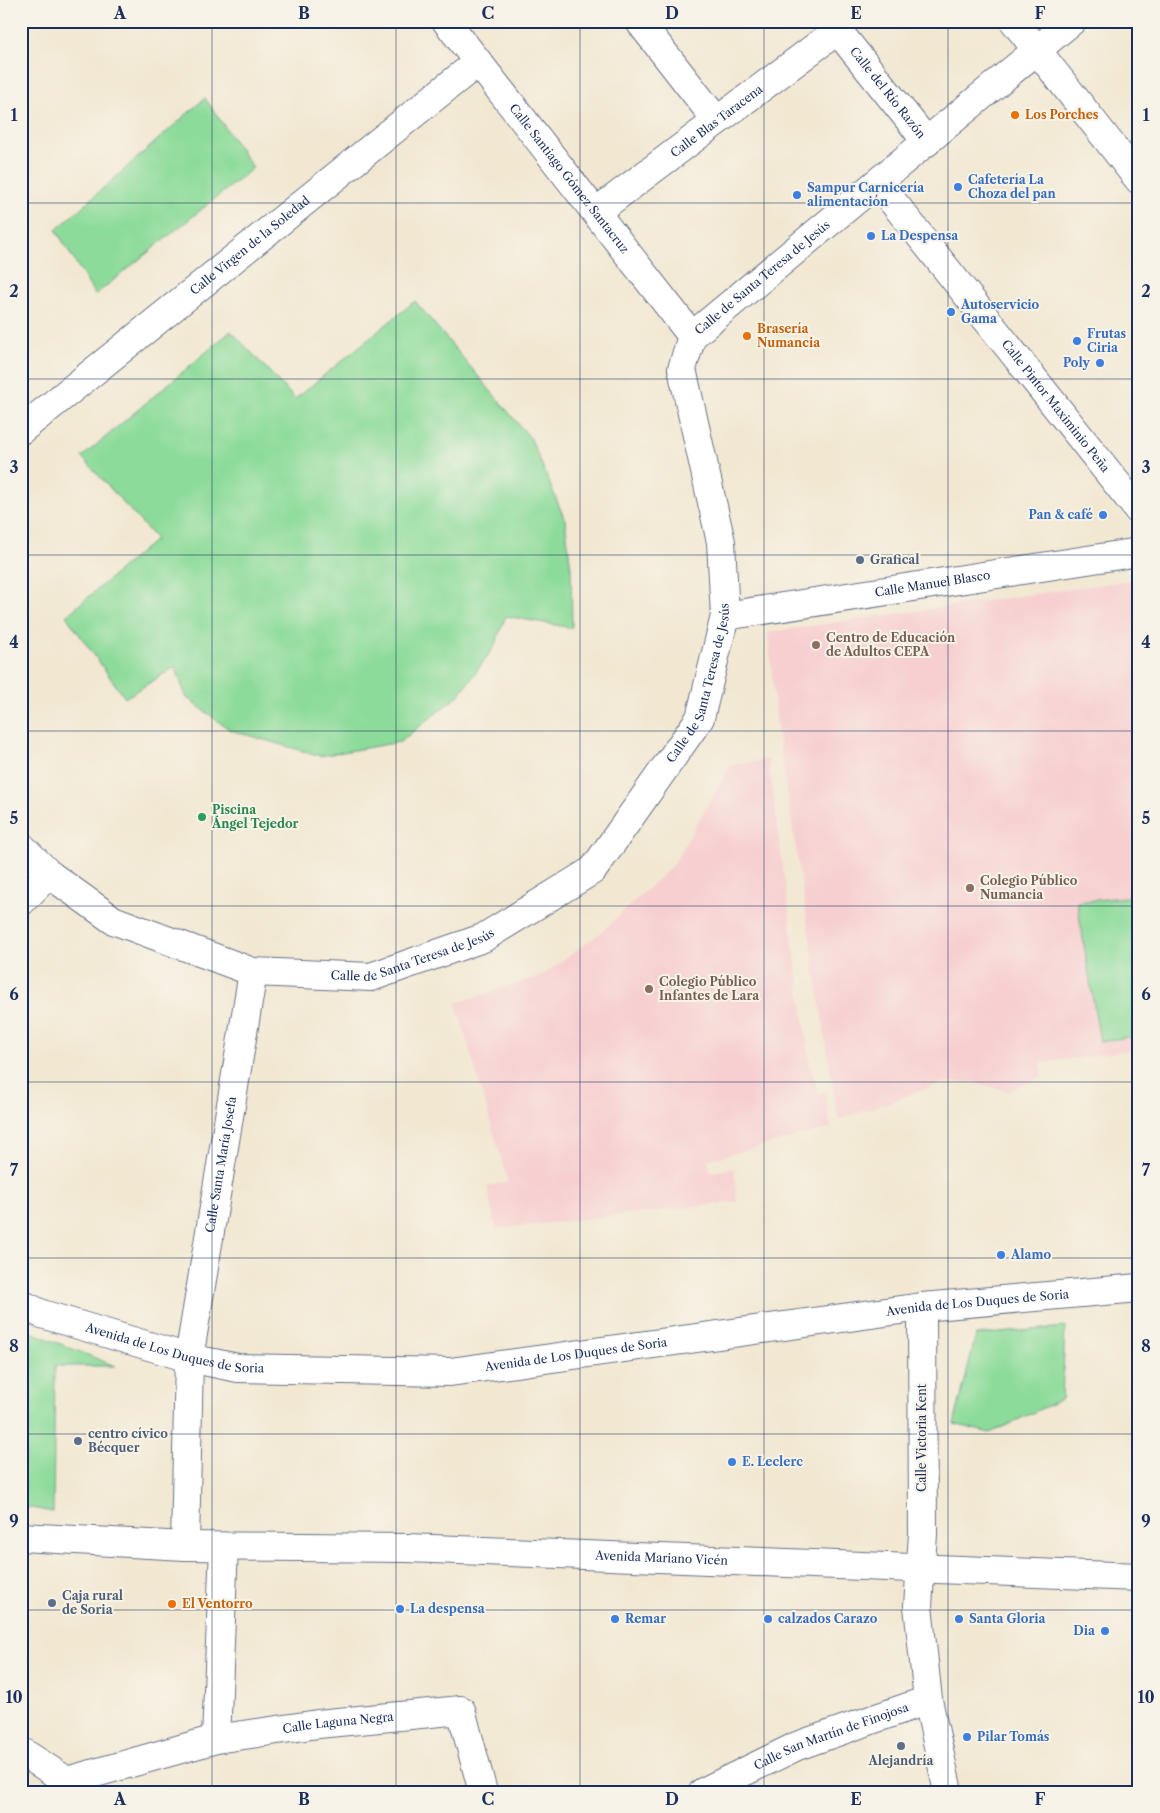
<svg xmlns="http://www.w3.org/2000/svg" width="1160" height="1813" viewBox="0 0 1160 1813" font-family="'Libre Caslon Text',serif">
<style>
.built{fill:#f7cfd0}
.green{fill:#8cdb9a;stroke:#54857c}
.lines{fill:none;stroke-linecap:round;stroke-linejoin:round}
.minor-casing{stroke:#667087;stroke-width:30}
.minor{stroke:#fff;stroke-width:28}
.grid{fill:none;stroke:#1b2f5e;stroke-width:1;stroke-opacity:0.55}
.food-dot{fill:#e8710a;stroke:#f7f3e8;stroke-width:2}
.shop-dot{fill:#3f7fe0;stroke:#f7f3e8;stroke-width:2}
.service-dot{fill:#5c6f8a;stroke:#f7f3e8;stroke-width:2}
.education-dot{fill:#8d6e63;stroke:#f7f3e8;stroke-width:2}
.leisure-dot{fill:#2e9e5b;stroke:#f7f3e8;stroke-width:2}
.labels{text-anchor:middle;stroke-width:4;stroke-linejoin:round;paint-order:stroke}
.street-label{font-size:12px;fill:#1b2f5e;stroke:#f7f3e8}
.food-label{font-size:12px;font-weight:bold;fill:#c56008;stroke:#f7f3e8;text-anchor:start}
.shop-label{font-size:12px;font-weight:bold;fill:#366cbe;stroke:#f7f3e8;text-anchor:start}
.service-label{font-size:12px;font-weight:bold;fill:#4e5e75;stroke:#f7f3e8;text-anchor:start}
.education-label{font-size:12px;font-weight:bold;fill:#785e54;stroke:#f7f3e8;text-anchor:start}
.leisure-label{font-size:12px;font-weight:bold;fill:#27864d;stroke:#f7f3e8;text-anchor:start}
.neatline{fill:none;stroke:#1b2f5e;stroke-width:2}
.grid-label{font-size:16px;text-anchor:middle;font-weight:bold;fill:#1b2f5e}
</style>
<rect width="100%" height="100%" fill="#f7f3e8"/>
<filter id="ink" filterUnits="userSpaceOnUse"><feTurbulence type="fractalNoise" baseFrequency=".02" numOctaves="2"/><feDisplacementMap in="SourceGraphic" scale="10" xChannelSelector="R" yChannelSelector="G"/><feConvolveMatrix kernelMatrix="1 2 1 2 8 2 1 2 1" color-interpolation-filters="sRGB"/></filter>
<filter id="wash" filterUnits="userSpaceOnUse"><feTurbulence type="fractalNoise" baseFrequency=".0096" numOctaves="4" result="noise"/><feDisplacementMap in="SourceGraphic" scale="20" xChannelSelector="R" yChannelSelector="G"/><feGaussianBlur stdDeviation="1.12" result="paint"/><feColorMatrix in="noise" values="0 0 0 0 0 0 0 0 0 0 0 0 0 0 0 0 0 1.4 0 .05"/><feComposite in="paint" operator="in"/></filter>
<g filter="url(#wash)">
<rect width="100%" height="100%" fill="#f2e8d2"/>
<path class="built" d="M 1139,579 L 1139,1049 L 1041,1063 L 1042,1077 L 1008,1091 L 973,1082 L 943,1083 L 838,1120 L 777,728 L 768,632 Z
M 768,759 L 810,1064 L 818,1092 L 825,1092 L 831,1128 L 708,1160 L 711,1172 L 734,1168 L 737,1202 L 496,1229 L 487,1186 L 508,1182 L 456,1003 L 543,975 L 600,933 L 673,865 L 731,765 Z"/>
<path class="green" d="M 205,98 L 253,168 L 95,295 L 56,230 Z
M 415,301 L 531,439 L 565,520 L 571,569 L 572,628 L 506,616 L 494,647 L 459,695 L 400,742 L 320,756 L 230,730 L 186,697 L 175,667 L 125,698 L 66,616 L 156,539 L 82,457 L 231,331 L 295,399 Z
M 1135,896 L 1139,922 L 1139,1035 L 1100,1042 L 1077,902 Z
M 1065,1327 L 1062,1399 L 990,1433 L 954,1424 L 976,1335 Z
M 21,1328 L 115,1366 L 55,1366 L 53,1512 L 21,1506 Z"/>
</g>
<g filter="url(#ink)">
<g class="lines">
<defs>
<g id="minor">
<path id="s1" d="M 446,21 L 692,336"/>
<path d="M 639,21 L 717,121"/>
<path id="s2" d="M 830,21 L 927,142"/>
<path d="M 1014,21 L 1139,180"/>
<path id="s3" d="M 878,183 L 1139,511"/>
<path id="s4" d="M 596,212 L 838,30"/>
<path id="s5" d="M 21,430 L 478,62"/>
<path id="s6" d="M 725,616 L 1139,552"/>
<path id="s7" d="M 21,846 L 49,874 L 113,920 L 253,972 L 371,977 L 483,938 L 593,870 L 700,718 L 725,616 L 721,542 L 682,369 L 692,336 L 1072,21"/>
<path d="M 21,902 L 49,874"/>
<path id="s8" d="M 21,1304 L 42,1314 L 189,1358 L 238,1368 L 450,1372 L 922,1307 L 1139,1288"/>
<path id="s9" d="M 21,1537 L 185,1546 L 407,1548 L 1139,1577"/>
<path id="s10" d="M 185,1546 L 189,1358 L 253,972"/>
<path d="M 928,1700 L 948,1792"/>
<path d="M 216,1739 L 224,1547"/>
<path d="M 21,1751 L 67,1781 L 72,1792"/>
<path id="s11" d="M 67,1781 L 216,1739 L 318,1724 L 461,1710 L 483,1792"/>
<path id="s12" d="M 703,1792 L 797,1746 L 928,1700 L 918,1606 L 923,1534 L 922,1307"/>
</g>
</defs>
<use href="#minor" class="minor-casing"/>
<use href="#minor" class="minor"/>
</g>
</g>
<path class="grid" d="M 212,21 L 212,1792M 396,21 L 396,1792M 580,21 L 580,1792M 764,21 L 764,1792M 948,21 L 948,1792M 21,203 L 1139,203M 21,379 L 1139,379M 21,555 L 1139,555M 21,731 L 1139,731M 21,906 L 1139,906M 21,1082 L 1139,1082M 21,1258 L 1139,1258M 21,1434 L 1139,1434M 21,1610 L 1139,1610"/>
<g class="food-dot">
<circle cx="1015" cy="115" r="5"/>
<circle cx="747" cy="336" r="5"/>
<circle cx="172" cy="1604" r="5"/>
</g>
<g class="shop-dot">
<circle cx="958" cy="187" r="5"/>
<circle cx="797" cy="195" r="5"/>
<circle cx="871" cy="236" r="5"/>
<circle cx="951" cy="312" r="5"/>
<circle cx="1077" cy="341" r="5"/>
<circle cx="1100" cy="363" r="5"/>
<circle cx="1103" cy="515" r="5"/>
<circle cx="1001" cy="1255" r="5"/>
<circle cx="732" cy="1462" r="5"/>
<circle cx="400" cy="1609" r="5"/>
<circle cx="615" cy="1619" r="5"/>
<circle cx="768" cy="1619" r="5"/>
<circle cx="959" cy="1619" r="5"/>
<circle cx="1105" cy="1631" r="5"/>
<circle cx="967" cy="1737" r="5"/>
</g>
<g class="service-dot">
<circle cx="860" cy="560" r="5"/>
<circle cx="78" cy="1441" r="5"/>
<circle cx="52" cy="1603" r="5"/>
<circle cx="901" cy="1746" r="5"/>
</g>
<g class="education-dot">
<circle cx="816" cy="645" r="5"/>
<circle cx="970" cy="888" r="5"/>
<circle cx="649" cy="989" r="5"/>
</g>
<circle class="leisure-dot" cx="202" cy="817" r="5"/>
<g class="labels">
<g class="street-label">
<text dy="4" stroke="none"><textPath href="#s2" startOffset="92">Calle del Río Razón</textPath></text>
<text dy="4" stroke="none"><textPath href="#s4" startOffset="151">Calle Blas Taracena</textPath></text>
<text dy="4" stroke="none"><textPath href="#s1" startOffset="200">Calle Santiago Gómez Santacruz</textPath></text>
<text dy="4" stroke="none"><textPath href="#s5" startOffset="294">Calle Virgen de la Soledad</textPath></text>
<text dy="4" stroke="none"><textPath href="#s7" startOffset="1302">Calle de Santa Teresa de Jesús</textPath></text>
<text dy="4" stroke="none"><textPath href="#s3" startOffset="285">Calle Pintor Maximinio Peña</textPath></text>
<text dy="4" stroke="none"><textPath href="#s6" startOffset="210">Calle Manuel Blasco</textPath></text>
<text dy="4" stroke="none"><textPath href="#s7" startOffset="852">Calle de Santa Teresa de Jesús</textPath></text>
<text dy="4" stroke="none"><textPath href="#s7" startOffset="431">Calle de Santa Teresa de Jesús</textPath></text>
<text dy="4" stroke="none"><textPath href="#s10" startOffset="384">Calle Santa María Josefa</textPath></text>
<text dy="4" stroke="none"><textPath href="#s8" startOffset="971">Avenida de Los Duques de Soria</textPath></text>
<text dy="4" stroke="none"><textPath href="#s8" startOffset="161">Avenida de Los Duques de Soria</textPath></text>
<text dy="4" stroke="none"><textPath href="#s8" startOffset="566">Avenida de Los Duques de Soria</textPath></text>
<text transform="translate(922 1438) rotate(-90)" y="4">Calle Victoria Kent</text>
<text dy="4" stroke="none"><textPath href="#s9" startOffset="641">Avenida Mariano Vicén</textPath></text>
<text dy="4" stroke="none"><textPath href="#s11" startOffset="278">Calle Laguna Negra</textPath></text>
<text dy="4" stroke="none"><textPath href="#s12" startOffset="140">Calle San Martín de Finojosa</textPath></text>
</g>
<g class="food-label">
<text x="1025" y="119">Los Porches</text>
<text x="757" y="333">Brasería<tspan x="757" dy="14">Numancia</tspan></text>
<text x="182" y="1608">El Ventorro</text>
</g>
<g class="shop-label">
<text x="968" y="184">Cafetería La<tspan x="968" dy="14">Choza del pan</tspan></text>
<text x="807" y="192">Sampur Carnicería<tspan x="807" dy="14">alimentación</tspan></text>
<text x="881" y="240">La Despensa</text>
<text x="961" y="309">Autoservicio<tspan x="961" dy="14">Gama</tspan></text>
<text x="1087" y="338">Frutas<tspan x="1087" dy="14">Ciria</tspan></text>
<text x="1090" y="367" text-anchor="end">Poly</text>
<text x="1093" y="519" text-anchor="end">Pan &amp; café</text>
<text x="1011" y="1259">Alamo</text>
<text x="742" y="1466">E. Leclerc</text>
<text x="410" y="1613">La despensa</text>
<text x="625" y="1623">Remar</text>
<text x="778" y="1623">calzados Carazo</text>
<text x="969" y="1623">Santa Gloria</text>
<text x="1095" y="1635" text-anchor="end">Dia</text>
<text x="977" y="1741">Pilar Tomás</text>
</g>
<g class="service-label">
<text x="870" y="564">Grafical</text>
<text x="88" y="1438">centro cívico<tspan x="88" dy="14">Bécquer</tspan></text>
<text x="62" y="1600">Caja rural<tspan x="62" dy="14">de Soria</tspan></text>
<text x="901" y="1765" text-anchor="middle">Alejandría</text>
</g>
<g class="education-label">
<text x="826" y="642">Centro de Educación<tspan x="826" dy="14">de Adultos CEPA</tspan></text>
<text x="980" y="885">Colegio Público<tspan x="980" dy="14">Numancia</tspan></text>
<text x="659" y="986">Colegio Público<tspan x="659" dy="14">Infantes de Lara</tspan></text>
</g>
<g class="leisure-label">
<text x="212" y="814">Piscina<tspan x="212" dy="14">Ángel Tejedor</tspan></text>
</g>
</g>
<rect width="1160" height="1813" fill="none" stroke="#f7f3e8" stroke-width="55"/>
<rect x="28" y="28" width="1104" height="1758" class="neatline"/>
<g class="grid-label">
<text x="120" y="19">A</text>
<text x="304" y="19">B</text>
<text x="488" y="19">C</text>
<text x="672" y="19">D</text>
<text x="856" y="19">E</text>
<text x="1040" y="19">F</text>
<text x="14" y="121">1</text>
<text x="1146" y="121">1</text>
<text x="14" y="297">2</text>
<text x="1146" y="297">2</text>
<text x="14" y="473">3</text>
<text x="1146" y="473">3</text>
<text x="14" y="648">4</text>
<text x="1146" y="648">4</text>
<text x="14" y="824">5</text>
<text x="1146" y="824">5</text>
<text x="14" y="1000">6</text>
<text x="1146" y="1000">6</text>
<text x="14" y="1176">7</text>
<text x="1146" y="1176">7</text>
<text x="14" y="1352">8</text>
<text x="1146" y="1352">8</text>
<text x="14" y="1527">9</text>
<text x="1146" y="1527">9</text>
<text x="14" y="1703">10</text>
<text x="1146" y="1703">10</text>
<text x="120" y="1805">A</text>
<text x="304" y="1805">B</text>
<text x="488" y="1805">C</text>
<text x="672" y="1805">D</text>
<text x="856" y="1805">E</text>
<text x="1040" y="1805">F</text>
</g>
</svg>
